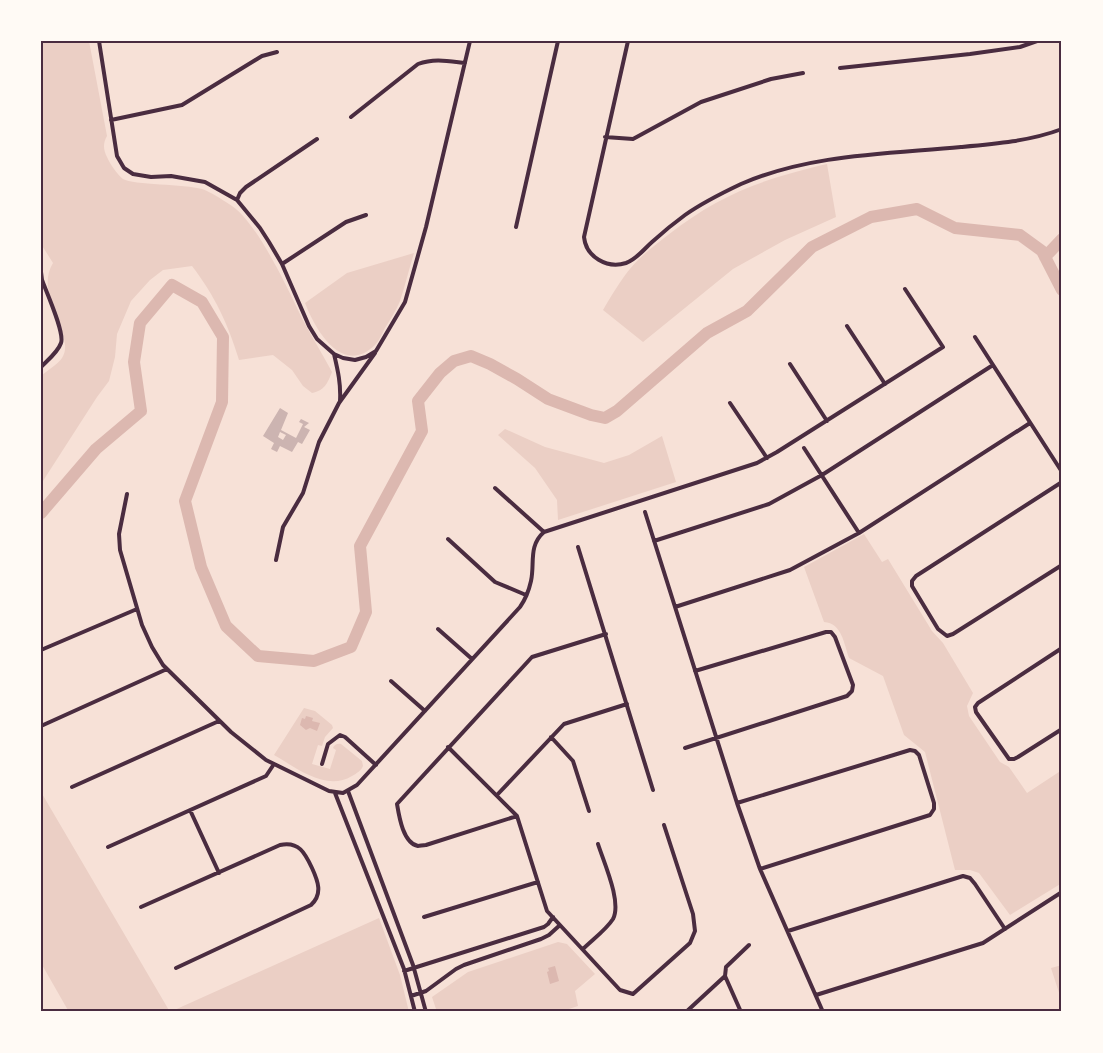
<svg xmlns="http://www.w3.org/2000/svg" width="1103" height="1053" viewBox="0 0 1103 1053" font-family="'DejaVu Sans',sans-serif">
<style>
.green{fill:#ebcfc5}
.water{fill:#dcb8b0}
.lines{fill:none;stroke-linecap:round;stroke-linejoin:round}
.river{stroke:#dcb8b0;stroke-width:12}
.building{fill:#ccb4b1;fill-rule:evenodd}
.minor{stroke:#4a2c40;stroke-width:4}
.neatline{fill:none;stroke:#4a2c40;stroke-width:2}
</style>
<rect width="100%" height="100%" fill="#f7e1d7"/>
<path class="green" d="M 41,41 L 89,41 L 107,136 C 103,143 103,149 107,157 C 110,164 117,174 123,179 C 133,185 185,184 202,189 C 211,192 221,199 229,204 C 257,220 289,292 304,322 C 313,339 323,355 332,372 C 327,384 325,390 312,393 L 303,386 L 292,370 L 273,355 L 239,360 C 228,324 215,296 192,266 L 163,270 L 150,280 L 131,301 L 117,334 L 115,357 L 109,381 L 97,397 L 41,484 L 41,376 C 48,370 58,364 62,358 C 77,336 33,295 53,263 L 41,244 Z
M 827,164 L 836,217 L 785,240 L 733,269 L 643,342 L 603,310 C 613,293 624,274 638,260 C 647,251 658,243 668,235 C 720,194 763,179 827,164 Z
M 414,253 C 409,269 405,286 400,301 C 396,311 390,320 385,328 C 382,334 379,341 375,345 C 342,377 315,329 305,303 L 347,273 Z
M 505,429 L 545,447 L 604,463 L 629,455 L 662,436 L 676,482 L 558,520 L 557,500 L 535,468 L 498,435 Z
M 864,534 L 882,562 L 888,559 L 932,631 L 943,643 L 973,693 L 967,706 L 969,716 L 1000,762 L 1009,767 L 1027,793 L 1062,770 L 1062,883 L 1010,915 L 979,873 L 970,870 L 955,870 L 925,752 L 904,735 L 883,676 L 849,658 C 844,644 842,623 824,622 L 804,567 Z
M 304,708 L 315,711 L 332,725 L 333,728 L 325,737 L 322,746 L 318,745 L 312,764 L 330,769 L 336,750 L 333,748 C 334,745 337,743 341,744 L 362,761 L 363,766 C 361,771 357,773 352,776 C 326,792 297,768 274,755 Z
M 41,792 L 170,1012 L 69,1012 L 41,963 Z
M 379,918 L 400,975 L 409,1012 L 170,1012 Z
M 558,942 L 567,944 L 595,974 L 575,991 L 578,1006 L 560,1012 L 437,1012 L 432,997 L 468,972 Z
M 1062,965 L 1062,1002 L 1051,968 Z"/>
<path class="water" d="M 306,716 L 313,718 L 312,721 L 320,723 L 317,731 L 310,728 L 306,730 L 300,725 L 302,718 L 305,719 Z
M 555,966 L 559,981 L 550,984 L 547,972 L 549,971 L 548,968 Z"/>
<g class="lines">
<path class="river" d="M 1045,257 L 1062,239
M 41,513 L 96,449 L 141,411 L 134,362 L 140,323 L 172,285 L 202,302 L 223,337 L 222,402 L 185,501 L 201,567 L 226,626 L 258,656 L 314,661 L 351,647 L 366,612 L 360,546 L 422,431 L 418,401 L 440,373 L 454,361 L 471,356 L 490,364 L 517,379 L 548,399 L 591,415 L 605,418 L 617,411 L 707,333 L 747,311 L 812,247 L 871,217 L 917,209 L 955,228 L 1020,235 L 1042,251 L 1062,290"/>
</g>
<path class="building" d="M 280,408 L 288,413 L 281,430 L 296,438 L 303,424 L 299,422 L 301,419 L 309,423 L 304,427 L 310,430 L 302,444 L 298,442 L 292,452 L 280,446 L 277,452 L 271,449 L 274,443 L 263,436 ZM 280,432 L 286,435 L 283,440 L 278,437 Z"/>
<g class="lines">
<path class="minor" d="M 99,41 L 117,156 L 124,168 L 133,174 L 151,177 L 171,176 L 205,182 L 237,200 L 260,228 L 269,242 L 282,264 L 309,326 L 317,339 L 334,354 L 343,358 L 355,360 L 366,357 L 376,351 L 405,302 L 426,227 L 470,41
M 628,41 L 584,237 C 586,257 607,269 626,263 C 637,259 644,249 652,242 C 663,232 674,223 685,215 C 702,203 722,193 741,184 C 810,154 887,154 961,147 C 995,144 1030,141 1062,129
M 840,68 L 970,54 L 1020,47 L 1037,41
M 351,117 L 418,64 C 434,58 448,61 465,63
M 111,120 L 182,105 L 262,56 L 277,52
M 605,137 L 633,139 L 701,102 L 771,79 L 803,73
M 237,200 L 240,193 L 246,187 L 317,139
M 516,227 L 558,41
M 282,264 L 346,222 L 366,215
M 41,272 L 42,280 C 46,291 65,333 61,343 C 58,352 48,360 41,367
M 847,326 L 885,384
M 975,337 L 1062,472
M 334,354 C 338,371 341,384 340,401
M 790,364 L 827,421
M 730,403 L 767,458
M 804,448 L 859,533
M 1062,482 L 916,576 L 912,581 L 912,586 L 938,629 L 947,636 L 953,634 L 1062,565
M 495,488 L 544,532
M 127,494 L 119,534 L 120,550 L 142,625 L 152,647 L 163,665 L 231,732 L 266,760 L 329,791 L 343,793 L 357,785 L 520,607 C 525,600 529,590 531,581 C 535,563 528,546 544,532 L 757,463 L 777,452 L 943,347 L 905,289
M 645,512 L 737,803 L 760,869 L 823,1012
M 448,539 L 495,582 L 526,595
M 654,541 L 769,504 L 822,475 L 993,365
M 578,547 L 653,790
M 276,560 L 283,527 L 303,493 L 319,442 L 339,403 L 375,353
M 675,607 L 790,570 L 859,533 L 1030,423
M 438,629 L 472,659
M 1062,648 L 978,703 L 975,707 L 976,712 L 1009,759 L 1014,759 L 1018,757 L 1062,729
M 41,650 L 137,609
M 391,681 L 425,711
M 41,726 L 167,669
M 551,737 L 573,761 L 589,811
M 448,747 L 517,816 L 547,911 L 620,990 L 633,994 L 690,943 L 695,931 L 693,914 L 664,825
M 685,748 L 847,696 L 852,691 L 853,685 L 835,637 L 831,632 L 826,632 L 695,671
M 322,764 L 328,744 L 340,735 L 345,737 L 376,765
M 72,787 L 219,721
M 348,791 L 413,965 L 426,1012
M 335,793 L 404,969 L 415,1012
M 497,795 L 564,724 L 627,704
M 737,803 L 910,750 L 915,751 L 919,755 L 934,803 L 934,809 L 930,815 L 760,869
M 190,810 L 219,873
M 517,816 L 426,845 C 423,845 420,846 418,846 C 403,843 399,816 397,804 L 532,657 L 606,634
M 108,847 L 266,776 L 274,764
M 141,907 L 280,845 C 299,841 305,853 312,868 C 318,881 323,894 311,905 L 176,968
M 424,917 L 538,882
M 788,931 L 963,876 L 970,878 L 975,884 L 1005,929
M 583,949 C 592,940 606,930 613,919 C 622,902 604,863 598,844
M 404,971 L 544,927 L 548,924 L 553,917
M 725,976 L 726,967 L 749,945
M 816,995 L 983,943 L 1062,892
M 411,996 L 426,991 L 456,969 L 464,965 L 541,939 L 549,935 L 560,925
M 686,1012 L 725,976 L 741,1012"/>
</g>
<rect width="1103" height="1053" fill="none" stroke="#fffaf5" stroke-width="85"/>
<rect x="42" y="42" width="1018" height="968" class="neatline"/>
</svg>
